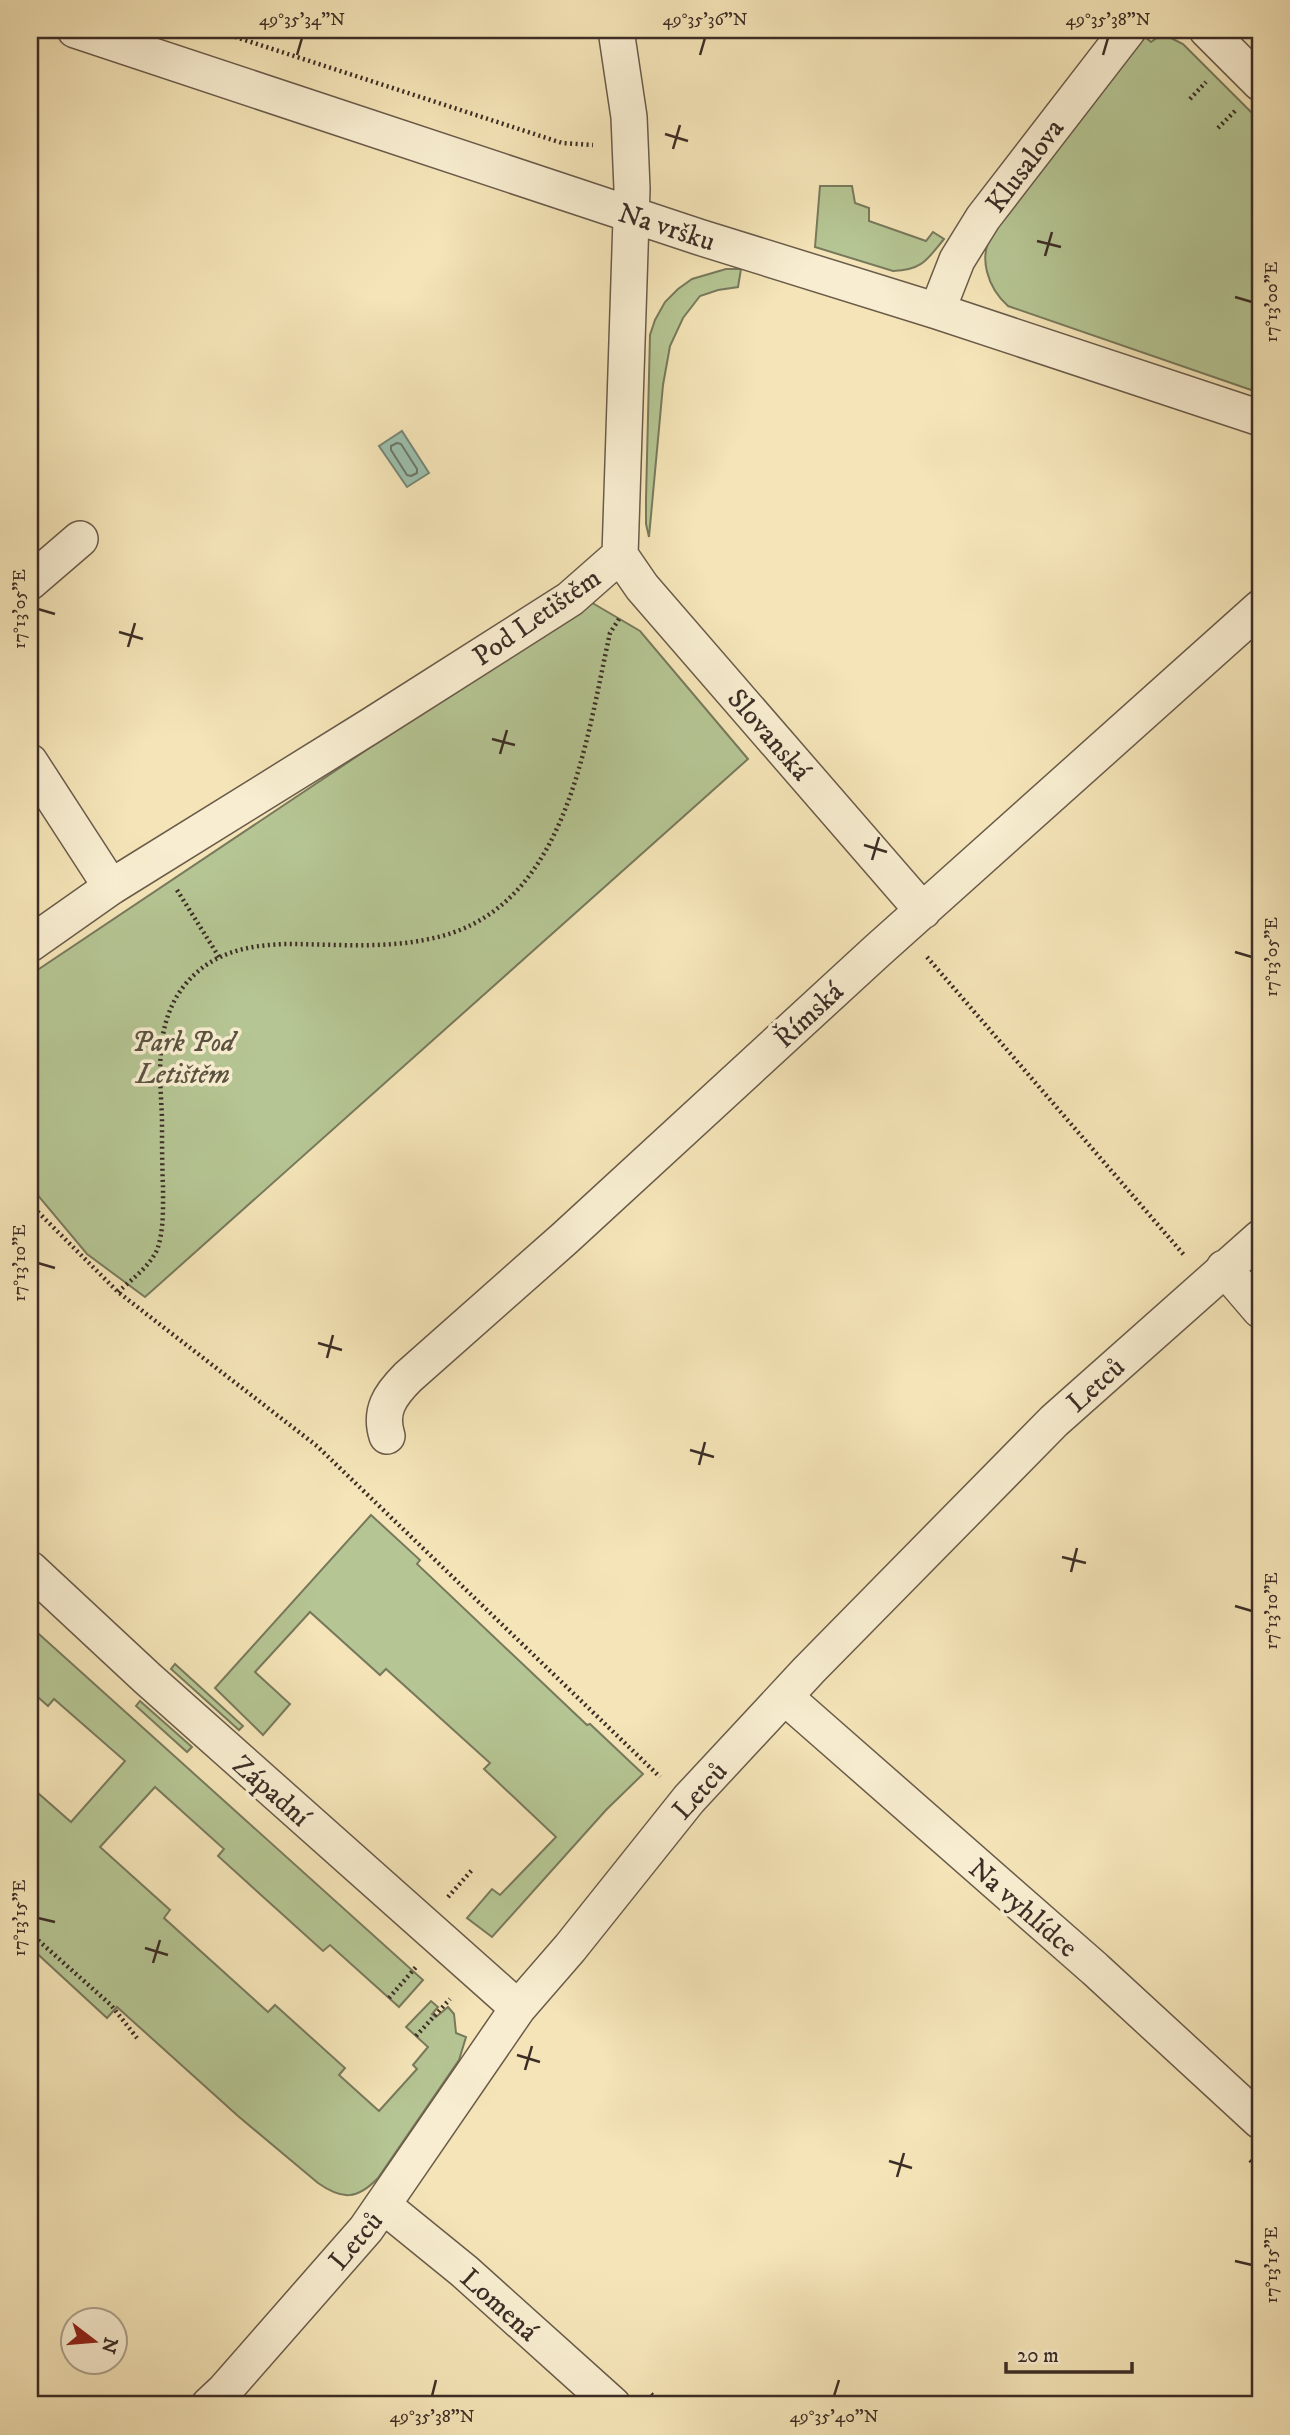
<svg xmlns="http://www.w3.org/2000/svg" width="1290" height="2435" viewBox="0 0 1290 2435" font-family="'IM FELL DW Pica',serif">
<style>
.green{fill:#b5c593;stroke:#78795c;stroke-width:2}
.water{fill:#9cbfac;stroke:#768576;stroke-width:2}
.lines{fill:none;stroke-linecap:round;stroke-linejoin:round}
.shore{stroke:#6c7669;stroke-width:2}
.street-casing{stroke:#6a5b4a;stroke-width:38}
.path{stroke:#3c2d26;stroke-width:4.5;stroke-dasharray:2 3.5;stroke-linecap:butt}
.street{stroke:#f8edd0;stroke-width:35}
.ticks{fill:none;stroke:#3c2d26;stroke-width:2.5}
.labels{text-anchor:middle;stroke-width:7;stroke-linejoin:round;paint-order:stroke}
.street-label{font-size:28px;fill:#3c2d26;stroke:#f8edd0}
.park-label{font-size:28px;font-style:italic;fill:#5a5341;stroke:#f8edd0}
.neatline{fill:none;stroke:#3c2d26;stroke-width:2.5}
.ticks-label{font-size:18px;text-anchor:middle;fill:#3c2d26}
</style>
<rect width="100%" height="100%" fill="#f4e4b7"/>
<filter id="stains"><feTurbulence type="fractalNoise" baseFrequency=".00286" numOctaves="4"/><feColorMatrix values="0 0 0 0 .2 0 0 0 0 .09 0 0 0 0 .02 0 0 0 .5 -.17"/></filter>
<radialGradient id="worn" r=".72"><stop offset=".6" stop-color="#630" stop-opacity="0"/><stop offset="1" stop-color="#630" stop-opacity=".3"/></radialGradient>
<path class="green" d="M 1167,36 L 1183,44 L 1260,121 L 1260,393 L 1008,306 C 988,288 977,257 993,233 L 1145,37 L 1151,42 L 1158,37 Z
M 820,186 L 852,186 L 855,203 L 869,208 L 869,221 L 926,241 L 933,232 L 944,239 C 927,260 922,270 893,271 L 815,247 Z
M 726,269 L 741,269 L 738,287 L 718,290 L 700,296 L 683,318 L 670,346 L 663,385 L 649,537 L 646,524 L 646,499 L 650,335 L 655,320 L 665,302 L 678,289 L 692,279 Z
M 589,601 L 640,631 L 748,759 L 145,1297 L 87,1254 L 30,1186 L 30,975 Z
M 371,1515 L 420,1560 L 417,1564 L 587,1725 L 590,1724 L 643,1774 L 606,1810 L 492,1937 L 467,1918 L 492,1889 L 500,1895 L 556,1837 L 484,1769 L 490,1763 L 386,1669 L 380,1675 L 310,1612 L 255,1672 L 290,1704 L 263,1735 L 215,1688 Z
M 30,1626 L 423,1980 L 399,2007 L 330,1945 L 323,1951 L 218,1856 L 224,1849 L 155,1787 L 100,1847 L 170,1910 L 164,1918 L 268,2012 L 275,2005 L 345,2068 L 339,2075 L 379,2111 L 417,2069 L 413,2065 L 428,2047 L 406,2027 L 431,2001 L 438,2007 L 432,2014 L 436,2017 L 448,2007 L 454,2014 L 456,2033 L 466,2037 L 459,2060 L 378,2178 C 357,2200 342,2200 318,2183 L 238,2116 L 117,2007 L 107,2018 L 30,1947 L 30,1786 L 71,1822 L 125,1761 L 54,1699 L 48,1706 L 30,1690 Z
M 175,1664 L 243,1726 L 239,1730 L 171,1669 Z
M 140,1701 L 192,1747 L 187,1752 L 136,1706 Z"/>
<path class="water" d="M 402,431 L 429,473 L 407,487 L 379,446 Z"/>
<g class="lines">
<path class="shore" d="M 397,443 L 401,444 L 417,469 L 417,473 L 411,476 L 407,475 L 391,450 L 391,446 Z"/>
<defs>
<path id="street" d="M 75,30 L 699,237 L 937,311 L 1260,418
M 1207,30 L 1260,83
M 937,311 L 957,260 L 983,218 L 1128,30
M 620,555 L 642,587 L 923,911
M 30,582 L 80,539
M 30,762 L 111,887
M 30,944 L 111,887 L 372,725 L 570,599 L 620,555 L 632,189 L 629,117 L 616,30
M 1224,1268 L 1260,1310
M 387,1436 C 379,1411 390,1395 408,1377 L 565,1238 L 877,951 L 1260,608
M 30,1569 L 147,1678 L 518,2008
M 785,1697 L 1095,1969 L 1260,2121
M 384,2206 L 464,2271 L 613,2405
M 209,2405 L 224,2391 L 366,2229 L 518,2008 L 570,1948 L 689,1799 L 809,1670 L 1054,1421 L 1260,1238"/>
</defs>
<use href="#street" class="street-casing"/>
<path class="path" d="M 214,30 L 562,143 L 593,145
M 1190,99 L 1206,82
M 1218,128 L 1235,111
M 177,890 L 219,957
M 927,957 L 1184,1255
M 30,1204 L 118,1292 L 317,1446 L 660,1777
M 118,1292 C 131,1280 149,1267 157,1250 C 164,1231 163,1207 163,1187 C 162,1164 162,1141 162,1118 C 160,1074 154,1024 184,986 C 210,953 246,945 287,944 C 334,944 383,949 429,939 C 566,913 585,745 610,633 L 619,619
M 448,1897 L 472,1870
M 30,1933 L 111,2005 L 137,2038
M 389,1998 L 416,1967
M 416,2036 L 450,1999
M 1250,2160 L 1260,2169
M 651,2394 L 663,2405"/>
<use href="#street" class="street"/>
</g>
<path class="ticks" d="M 297,55 L 302,38M 700,55 L 705,38M 1103,55 L 1108,38M 665,134 L 688,141M 673,149 L 680,125M 1037,241 L 1061,247M 1045,256 L 1052,232M 1235,297 L 1252,302M 38,609 L 55,614M 119,632 L 143,639M 128,647 L 135,623M 492,739 L 515,745M 500,754 L 507,730M 864,845 L 887,852M 872,860 L 879,837M 1235,952 L 1252,957M 38,1263 L 55,1268M 318,1343 L 342,1350M 327,1358 L 333,1335M 690,1450 L 714,1457M 699,1465 L 705,1442M 1062,1557 L 1086,1563M 1071,1572 L 1077,1548M 1235,1606 L 1252,1611M 38,1918 L 55,1922M 145,1948 L 168,1955M 153,1963 L 160,1940M 517,2055 L 540,2062M 525,2070 L 532,2046M 889,2161 L 912,2168M 897,2177 L 904,2153M 1235,2261 L 1252,2265M 432,2396 L 436,2380M 834,2396 L 839,2380"/>
<g class="labels">
<g class="street-label">
<text transform="translate(1024 165) rotate(-53)" y="10">Klusalova</text>
<text transform="translate(667 226) rotate(18)" y="10">Na vršku</text>
<text transform="translate(536 616) rotate(-35)" y="10">Pod Letištěm</text>
<text transform="translate(770 734) rotate(49)" y="10">Slovanská</text>
<text transform="translate(808 1014) rotate(-43)" y="10">Římská</text>
<text transform="translate(1095 1384) rotate(-42)" y="10">Letců</text>
<text transform="translate(272 1790) rotate(41)" y="10">Západní</text>
<text transform="translate(699 1790) rotate(-48)" y="10">Letců</text>
<text transform="translate(1024 1907) rotate(41)" y="10">Na vyhlídce</text>
<text transform="translate(355 2240) rotate(-50)" y="10">Letců</text>
<text transform="translate(500 2304) rotate(42)" y="10">Lomená</text>
</g>
<g class="park-label">
<text x="183" y="1051">Park Pod<tspan x="183" dy="32">Letištěm</tspan></text>
</g>
</g>
<rect width="1290" height="2435" fill="none" stroke="#f4e4b7" stroke-width="77"/>
<g transform="translate(94 2341) rotate(106)"><circle r="33" fill="#f8edd0" stroke="#ada08c" stroke-width="2"/>
<path d="M0-5L12 26L0 18L-12 26Z" fill="#8f2418"/>
<text y="-10" font-size="19" font-weight="bold" text-anchor="middle" fill="#3c2d26">N</text>
</g>
<path d="M1006 2362v10h126v-10" fill="none" stroke="#3c2d26" stroke-width="3.5"/>
<text x="1017" y="2362" font-size="21" fill="#3c2d26" stroke="#f8edd0" stroke-width="5" paint-order="stroke">20 m</text>
<rect x="38" y="38" width="1214" height="2358" class="neatline"/>
<g class="ticks-label">
<text x="302" y="25">49°35'34"N</text>
<text x="705" y="25">49°35'36"N</text>
<text x="1108" y="25">49°35'38"N</text>
<text transform="translate(1271 302) rotate(-90)" y="6">17°13'00"E</text>
<text transform="translate(19 609) rotate(-90)" y="6">17°13'05"E</text>
<text transform="translate(1271 957) rotate(-90)" y="6">17°13'05"E</text>
<text transform="translate(19 1263) rotate(-90)" y="6">17°13'10"E</text>
<text transform="translate(1271 1611) rotate(-90)" y="6">17°13'10"E</text>
<text transform="translate(19 1918) rotate(-90)" y="6">17°13'15"E</text>
<text transform="translate(1271 2265) rotate(-90)" y="6">17°13'15"E</text>
<text x="432" y="2422">49°35'38"N</text>
<text x="834" y="2422">49°35'40"N</text>
</g>
<rect width="100%" height="100%" filter="url(#stains)"/>
<rect width="100%" height="100%" fill="url(#worn)"/>
</svg>
